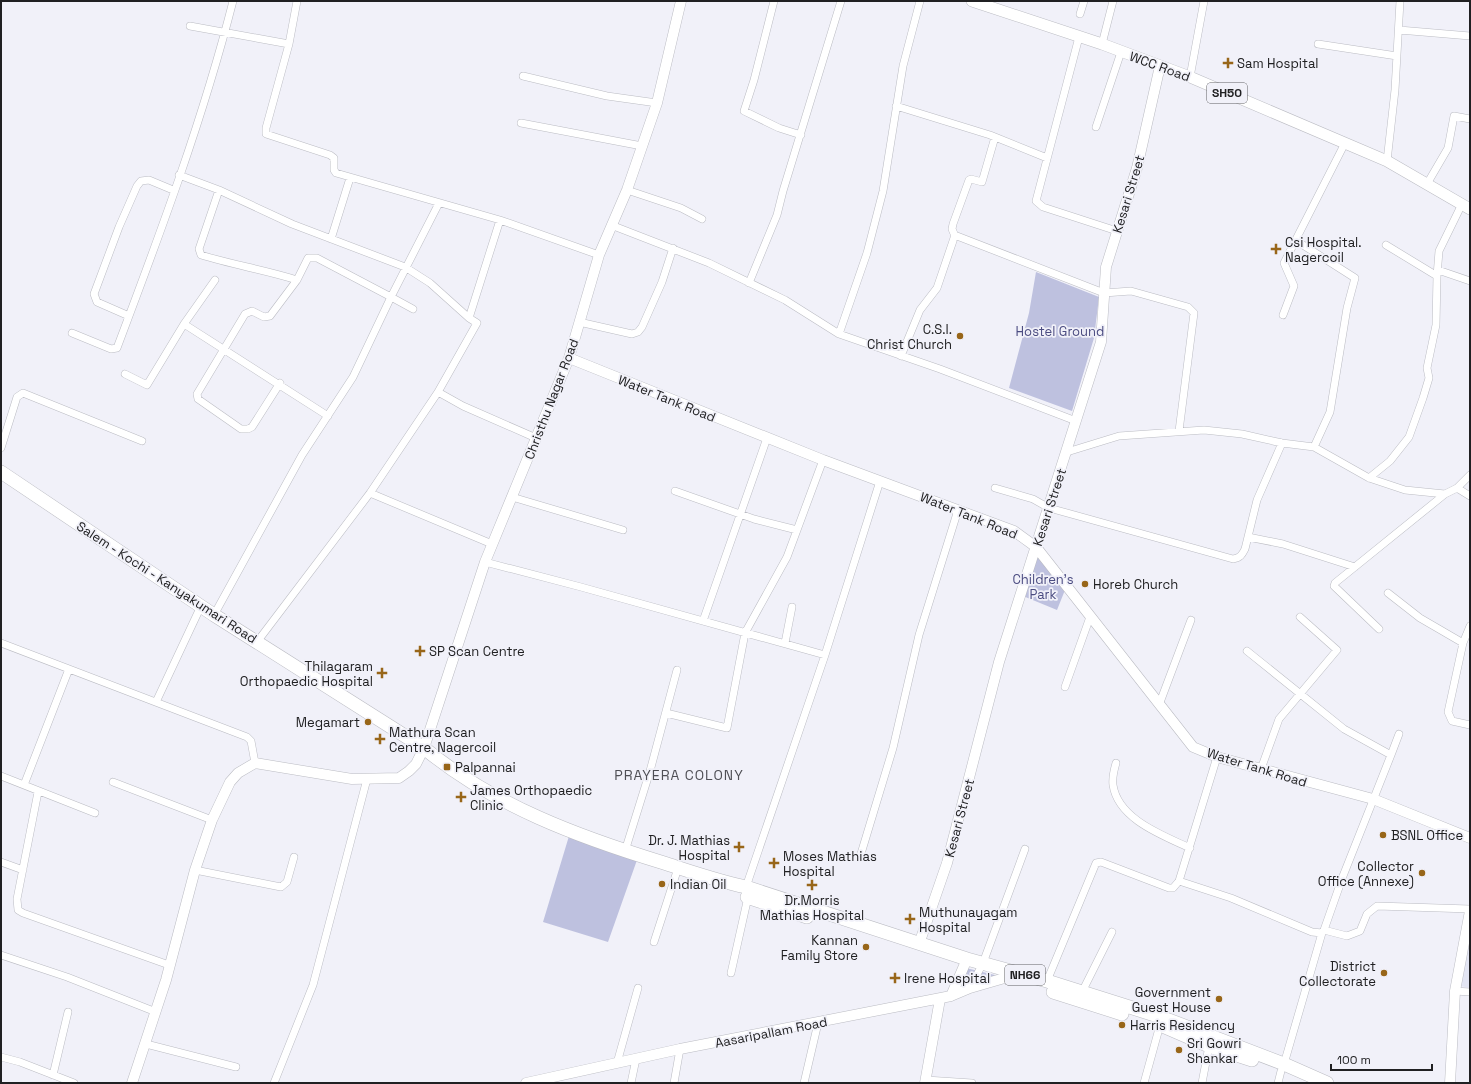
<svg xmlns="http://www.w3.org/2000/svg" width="1471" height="1084" viewBox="0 0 1471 1084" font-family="'Space Grotesk',sans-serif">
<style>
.built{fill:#e3e5f3}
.green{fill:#bec1df}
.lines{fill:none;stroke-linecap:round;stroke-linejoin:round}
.street-casing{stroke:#bbbcc3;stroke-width:8}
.secondary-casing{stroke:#bbbcc3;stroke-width:11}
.primary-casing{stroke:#bbbcc3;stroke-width:12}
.highway-casing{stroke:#bbbcc3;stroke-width:14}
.street{stroke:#fff;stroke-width:7}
.secondary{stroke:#fff;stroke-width:10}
.primary{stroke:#fff;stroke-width:11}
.highway{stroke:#fff;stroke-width:13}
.poi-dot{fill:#986619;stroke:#f1f1f9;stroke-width:1.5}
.labels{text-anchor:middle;stroke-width:3.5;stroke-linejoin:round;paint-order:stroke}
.shield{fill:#f1f1f9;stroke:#5f5f62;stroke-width:1}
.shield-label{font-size:12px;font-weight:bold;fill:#202022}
.poi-label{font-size:13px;fill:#202022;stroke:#f1f1f9;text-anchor:start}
.street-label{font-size:13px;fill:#202022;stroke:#f1f1f9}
.park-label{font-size:13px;fill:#4b4c81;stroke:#f1f1f9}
.neighbourhood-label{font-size:14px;letter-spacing:1px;fill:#4f4f55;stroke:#f1f1f9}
</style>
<rect width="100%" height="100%" fill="#f1f1f9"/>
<path class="built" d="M 1470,939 L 1470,988 L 1461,986 Z"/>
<path class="green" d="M 1036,272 L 1099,297 L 1094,338 L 1072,411 L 1009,388 L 1029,313 Z
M 1037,549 L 1065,590 L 1057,610 L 1023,596 Z
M 569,836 L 637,860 L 608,942 L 543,922 Z
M 966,968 L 1003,977 L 955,992 Z"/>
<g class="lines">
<defs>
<path id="street" d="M 297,1 L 289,44 L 266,128 L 266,134 L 330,155 L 334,158 L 334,170 L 336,173 L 500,220 L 599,255
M 774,1 L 754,80 L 744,111 L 779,128 L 801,135
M 1080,14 L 1084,1
M 190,26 L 289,44
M 1399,30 L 1470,36
M 1079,37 L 1036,201 L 1043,207 L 1117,231
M 1102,44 L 1113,1
M 1318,44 L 1397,56
M 523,76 L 607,96 L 657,103
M 1190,77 L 1204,1
M 896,106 L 990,135 L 1047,158
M 521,123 L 642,146
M 1096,127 L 1121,52
M 1387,161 L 1395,90 L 1400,1
M 179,175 L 219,190 L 292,224 L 405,267 L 430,283 L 469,318 L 500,220
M 1427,184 L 1448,148 L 1454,116 L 1470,119
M 219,190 L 199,249 L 201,255 C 233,265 266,270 297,280
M 627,190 L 681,208 L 702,219
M 611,225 L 709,263 L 785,300 L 839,334 L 940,369 L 1076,421
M 955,236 L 952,229 L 953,224 L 969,180 L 971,179 L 982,182 L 995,137
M 331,239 L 350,178
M 1303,245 L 1355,278 L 1347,308 L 1330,412 L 1314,447
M 1386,245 L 1437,276
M 1438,270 L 1470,281
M 215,280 L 184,324 L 328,416
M 749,283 L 777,215 L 783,191 L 841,1
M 1283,315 L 1294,286 L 1284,263 L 1345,143
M 129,316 L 97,302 L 94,294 L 119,227 L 137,186 L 141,181 L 149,180 L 173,190
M 469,318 L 477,323 L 438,392 L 463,406 L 536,438
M 579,322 L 632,334 L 638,332 L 642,327 L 662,282 L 673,248
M 72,333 L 111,349 L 117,348 C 160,234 203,119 233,1
M 839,334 L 867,253 L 883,191 L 903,66 L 920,1
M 901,356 L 920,310 L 937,288 L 954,238 L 957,236 L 1104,293 L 1131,291 L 1188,307 L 1194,313 L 1179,431
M 125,374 L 147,385 L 184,324
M 280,383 L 252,427 L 248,429 L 241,429 L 198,399 L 197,394 L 245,314 L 252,311 L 264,317 L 270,316 L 297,280 L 308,258 L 317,258 L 391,297 L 439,203
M 1,448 L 17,397 L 23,393 L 142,441
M 1067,452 L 1119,436 L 1204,430 L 1242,434 L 1282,443 L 1314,447 L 1369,478 L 1405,490 L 1445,494 L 1457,488 L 1470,475
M 1369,478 L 1390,461 L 1409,437 L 1423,398 L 1429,378 L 1427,368 L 1436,325 L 1437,276 L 1439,251 L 1462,204
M 995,488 L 1033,499 L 1049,508 L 1233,559 C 1240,558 1242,555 1245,549 L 1257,500 L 1282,443
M 1457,488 L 1470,496
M 675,491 L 754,519 L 797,530
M 370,493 L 492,544
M 512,497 L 623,530
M 1248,537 L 1283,544 L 1355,567
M 485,562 L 581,587 L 825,655
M 1388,593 L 1420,618 L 1463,643
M 214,615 L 302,455 L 353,377 L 391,297 L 413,309
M 703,621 L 767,438
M 1470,626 L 1463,643 L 1448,712 L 1452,721 L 1470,725
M 1379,629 L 1334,586 L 1335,583 L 1445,494
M 257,642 L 370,493 L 438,392
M 1,643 L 247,737 L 251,741 L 255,763
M 785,643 L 792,607
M 1065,687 L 1090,617
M 156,702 L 201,606
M 1159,705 L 1191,620
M 666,713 L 727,728 L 745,633 L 787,557 L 823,460
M 1391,755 L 1399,734
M 1116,763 C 1114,770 1112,778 1113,785 C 1118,819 1162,835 1190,848
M 1261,769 L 1279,719 L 1337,650 L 1300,617
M 1,776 L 95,813
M 113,782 L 212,820
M 24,785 L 69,669
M 38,792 L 17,899 L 18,910 L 23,913 L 169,965
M 625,851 L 650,771 L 677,670
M 860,857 L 893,748 L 919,635 L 958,510
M 1,862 L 23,870
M 195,870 L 281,887 L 287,882 L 294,857
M 1179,881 L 1231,898 L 1312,932 L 1322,933 L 1324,930 L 1343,876 L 1391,755 L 1344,729 L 1247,651
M 746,887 L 825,655 L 880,481
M 1324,930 L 1347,936 L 1360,931 L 1367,914 L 1377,906 L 1470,909
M 654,942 L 678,868
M 1,955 L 67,977 L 156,1012
M 731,973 L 748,897
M 1047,981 L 1096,863 L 1101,862 L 1169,888 L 1173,888 L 1179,881 L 1217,757
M 970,988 L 983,963 L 1025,849
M 1455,991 L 1470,992
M 1082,992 L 1112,932
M 146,1044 L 236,1067
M 1,1057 L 20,1062 L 74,1083
M 617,1063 L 638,988
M 1284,1064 L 1322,933
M 53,1075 L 68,1012
M 926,1080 L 972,1083
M 274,1083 L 313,985 L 367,779
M 631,1083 L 636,1059
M 674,1083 L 680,1049
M 804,1083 L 818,1023
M 1144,1083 L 1160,1025
M 1202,1083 L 1209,1046
M 1278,1083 L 1281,1071"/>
<path id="secondary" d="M 569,358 L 823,460 L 1014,531 L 1036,547 L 1193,747 L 1217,757 L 1373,799 L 1470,838
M 919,944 L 947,863 L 999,662 L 1101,342 L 1106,267 L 1137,168 L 1160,66
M 951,996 L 967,959
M 132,1083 L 166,980 L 195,870 L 212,820 L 230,782 L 238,773 L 255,763 L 352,779 L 399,778 L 409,771 L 416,764 L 424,748 L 485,562 L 569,358 L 599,255 L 627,190 L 657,103 L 681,1
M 526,1083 L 680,1049 L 951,996 L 970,988 L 1008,977 L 1010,971
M 925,1083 L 940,999
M 1450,1083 L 1455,991 L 1470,911"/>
<path id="primary" d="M 972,1 L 1102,44 L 1190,77 L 1387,161 L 1470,209"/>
<path id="highway" d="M 1,472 L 214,615 L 424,748 C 494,806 579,837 664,863 C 692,872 718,881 746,887 L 967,959 L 1047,981 L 1161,1017 L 1284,1064 L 1327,1083
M 747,897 L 807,917
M 1053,992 L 1122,1014
M 1165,1027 L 1209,1046 L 1252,1060"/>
</defs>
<use href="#street" class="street-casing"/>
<use href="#secondary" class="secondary-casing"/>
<use href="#primary" class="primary-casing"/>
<use href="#highway" class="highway-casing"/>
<use href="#street" class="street"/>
<use href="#secondary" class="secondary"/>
<use href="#primary" class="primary"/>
<use href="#highway" class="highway"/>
</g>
<g class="poi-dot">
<path d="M1226 57h4v4h4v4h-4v4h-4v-4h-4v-4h4z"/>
<path d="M1274 243h4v4h4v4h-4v4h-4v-4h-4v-4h4z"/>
<circle cx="960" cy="336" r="4"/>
<circle cx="1085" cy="584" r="4"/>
<path d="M418 645h4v4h4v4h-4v4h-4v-4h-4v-4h4z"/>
<path d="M380 667h4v4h4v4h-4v4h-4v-4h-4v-4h4z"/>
<circle cx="368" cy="722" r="4"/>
<path d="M378 733h4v4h4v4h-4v4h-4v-4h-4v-4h4z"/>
<rect x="443" y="763" width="8" height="8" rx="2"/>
<path d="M459 791h4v4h4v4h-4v4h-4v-4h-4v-4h4z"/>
<circle cx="1383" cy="835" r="4"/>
<path d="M737 841h4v4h4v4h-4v4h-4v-4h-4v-4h4z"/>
<path d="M772 857h4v4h4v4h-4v4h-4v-4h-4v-4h4z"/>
<circle cx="1422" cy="873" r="4"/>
<circle cx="662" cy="884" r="4"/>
<path d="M810 879h4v4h4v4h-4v4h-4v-4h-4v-4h4z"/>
<path d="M908 913h4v4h4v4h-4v4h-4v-4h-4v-4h4z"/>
<circle cx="866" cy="947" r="4"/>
<circle cx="1384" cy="973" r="4"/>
<path d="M893 972h4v4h4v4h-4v4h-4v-4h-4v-4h4z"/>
<circle cx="1219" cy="999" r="4"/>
<circle cx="1122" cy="1025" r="4"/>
<circle cx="1179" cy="1050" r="4"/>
</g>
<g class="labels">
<g class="shield">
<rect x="1207" y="83" width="40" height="20" rx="3"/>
<rect x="1005" y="965" width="40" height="20" rx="3"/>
</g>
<g class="shield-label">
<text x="1227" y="97">SH50</text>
<text x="1025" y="979">NH66</text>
</g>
<g class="poi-label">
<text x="1237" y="68">Sam Hospital</text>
<text x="1285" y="247">Csi Hospital.<tspan x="1285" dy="15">Nagercoil</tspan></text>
<text x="952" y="334" text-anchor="end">C.S.I.<tspan x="952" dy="15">Christ Church</tspan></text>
<text x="1093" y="589">Horeb Church</text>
<text x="429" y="656">SP Scan Centre</text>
<text x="373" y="671" text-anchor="end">Thilagaram<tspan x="373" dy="15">Orthopaedic Hospital</tspan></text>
<text x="360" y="727" text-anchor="end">Megamart</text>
<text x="389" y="737">Mathura Scan<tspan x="389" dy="15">Centre, Nagercoil</tspan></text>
<text x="455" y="772">Palpannai</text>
<text x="470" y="795">James Orthopaedic<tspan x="470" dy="15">Clinic</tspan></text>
<text x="1391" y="840">BSNL Office</text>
<text x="730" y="845" text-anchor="end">Dr. J. Mathias<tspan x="730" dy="15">Hospital</tspan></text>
<text x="783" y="861">Moses Mathias<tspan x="783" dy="15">Hospital</tspan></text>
<text x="1414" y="871" text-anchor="end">Collector<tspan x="1414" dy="15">Office (Annexe)</tspan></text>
<text x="670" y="889">Indian Oil</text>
<text x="812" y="905" text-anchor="middle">Dr.Morris<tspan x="812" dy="15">Mathias Hospital</tspan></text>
<text x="919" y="917">Muthunayagam<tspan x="919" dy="15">Hospital</tspan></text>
<text x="858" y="945" text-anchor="end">Kannan<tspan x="858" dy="15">Family Store</tspan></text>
<text x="1376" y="971" text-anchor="end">District<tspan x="1376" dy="15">Collectorate</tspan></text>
<text x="904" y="983">Irene Hospital</text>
<text x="1211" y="997" text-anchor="end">Government<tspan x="1211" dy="15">Guest House</tspan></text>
<text x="1130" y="1030">Harris Residency</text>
<text x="1187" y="1048">Sri Gowri<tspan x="1187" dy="15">Shankar</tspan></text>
</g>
<g class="street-label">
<text transform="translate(1160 66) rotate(20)" y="5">WCC Road</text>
<text transform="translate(1128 194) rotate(-73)" y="5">Kesari Street</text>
<text transform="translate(667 398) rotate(22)" y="5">Water Tank Road</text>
<text transform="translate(551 399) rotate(-69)" y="5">Christhu Nagar Road</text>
<text transform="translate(1049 507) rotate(-72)" y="5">Kesari Street</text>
<text transform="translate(969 515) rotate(22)" y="5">Water Tank Road</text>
<text transform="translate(167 582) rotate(33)" y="5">Salem - Kochi - Kanyakumari Road</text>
<text transform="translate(1257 767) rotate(17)" y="5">Water Tank Road</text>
<text transform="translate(959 818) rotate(-75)" y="5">Kesari Street</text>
<text transform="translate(771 1032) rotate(-11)" y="5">Aasaripallam Road</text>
</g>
<g class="park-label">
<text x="1060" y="336">Hostel Ground</text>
<text x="1043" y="584">Children's<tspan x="1043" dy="15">Park</tspan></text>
</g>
<g class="neighbourhood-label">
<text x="679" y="780">PRAYERA COLONY</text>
</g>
</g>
<rect width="1471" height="1084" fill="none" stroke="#202022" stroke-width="4"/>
<path d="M1331 1064v6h101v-6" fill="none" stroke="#202022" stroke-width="2"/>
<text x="1337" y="1064" font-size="12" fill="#202022" stroke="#f1f1f9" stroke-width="3" paint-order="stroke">100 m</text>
</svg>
